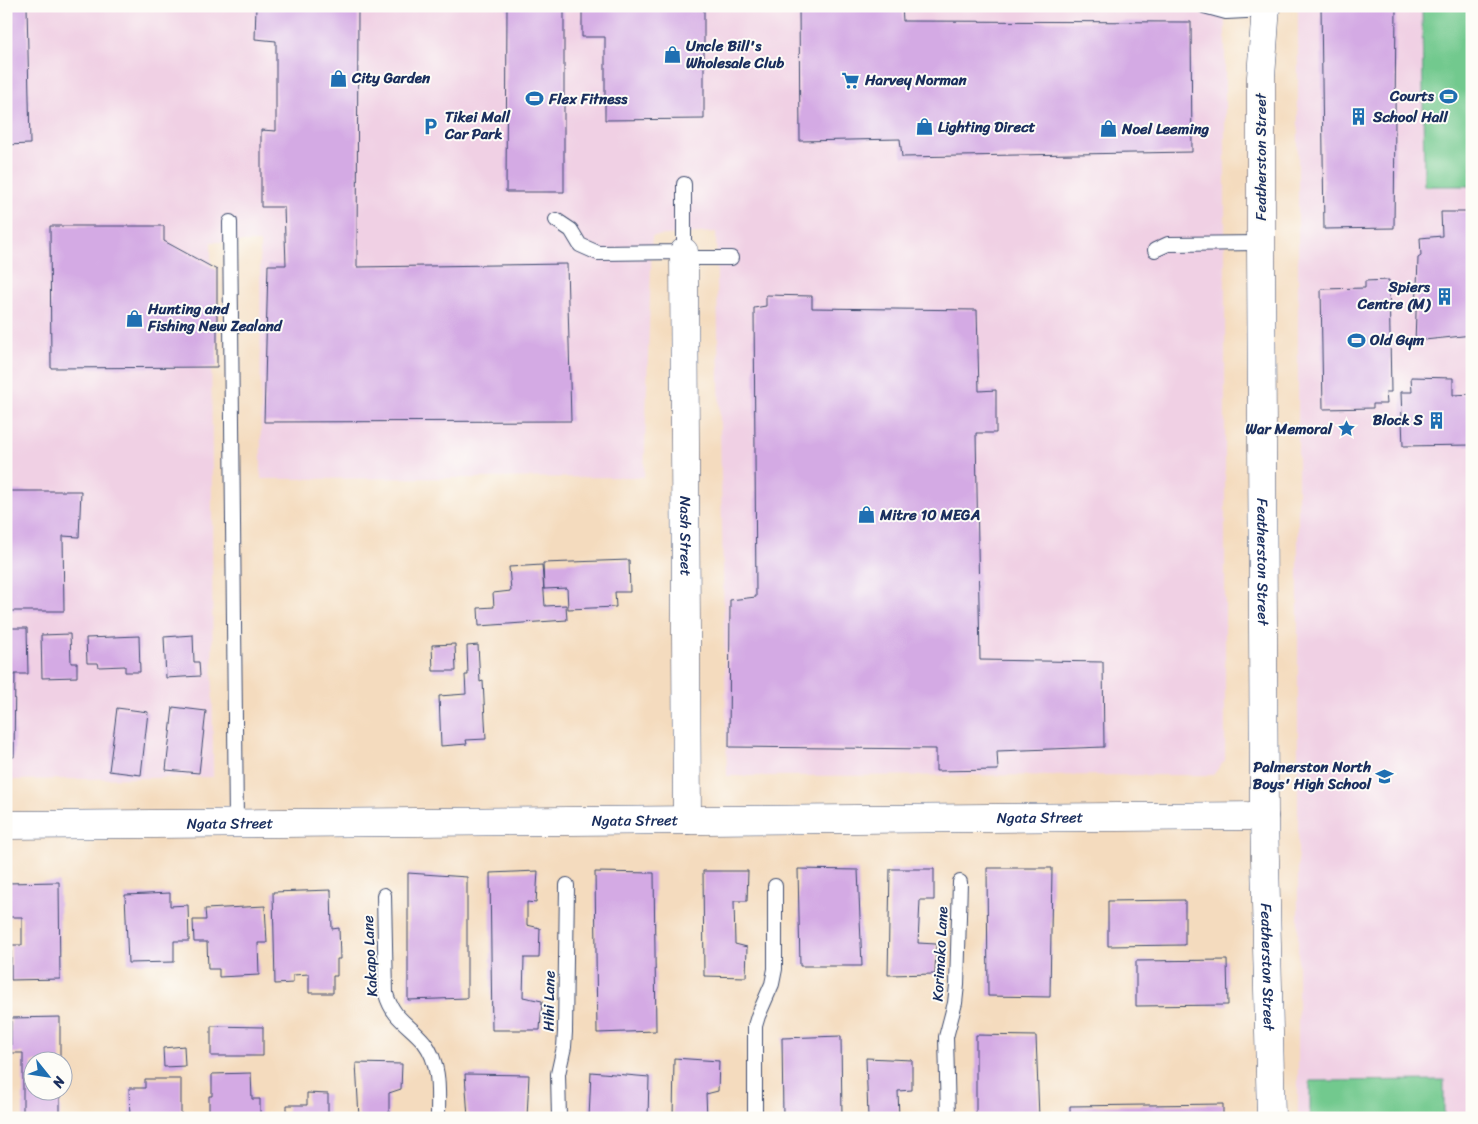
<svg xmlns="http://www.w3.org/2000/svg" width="1478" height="1124" viewBox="0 0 1478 1124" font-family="Sriracha,sans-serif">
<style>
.built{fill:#f0d0e4}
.green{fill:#72c98e;stroke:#467c76}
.building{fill:#d4aae4}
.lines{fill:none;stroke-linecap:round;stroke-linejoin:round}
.service-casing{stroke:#3c496c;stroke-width:16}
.minor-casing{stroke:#3c496c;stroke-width:29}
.secondary-casing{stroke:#3c496c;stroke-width:29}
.service{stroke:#fff;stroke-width:14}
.minor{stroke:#fff;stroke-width:28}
.secondary{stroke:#fff;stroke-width:28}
.labels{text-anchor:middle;stroke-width:4;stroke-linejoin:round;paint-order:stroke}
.poi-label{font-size:15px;font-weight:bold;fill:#1b2f5e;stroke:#fdfcf7;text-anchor:start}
.street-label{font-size:15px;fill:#1b2f5e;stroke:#fdfcf7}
</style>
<rect width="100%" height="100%" fill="#fdfcf7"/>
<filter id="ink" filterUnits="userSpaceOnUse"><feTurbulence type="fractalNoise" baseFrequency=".02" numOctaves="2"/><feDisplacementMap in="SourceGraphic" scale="10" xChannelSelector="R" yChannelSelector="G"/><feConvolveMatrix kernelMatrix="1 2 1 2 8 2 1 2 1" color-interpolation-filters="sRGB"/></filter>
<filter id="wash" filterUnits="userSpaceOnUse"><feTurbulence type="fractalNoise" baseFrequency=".0096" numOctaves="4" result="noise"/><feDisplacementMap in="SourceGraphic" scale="20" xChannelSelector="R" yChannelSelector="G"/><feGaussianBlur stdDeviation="1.12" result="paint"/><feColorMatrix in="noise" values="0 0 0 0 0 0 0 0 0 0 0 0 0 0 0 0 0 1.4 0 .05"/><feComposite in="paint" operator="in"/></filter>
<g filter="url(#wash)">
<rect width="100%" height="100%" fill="#f4dbbe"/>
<path class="built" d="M 6,6 L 1225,6 L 1225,760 L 1213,775 L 727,776 L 716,232 L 652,236 L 644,477 L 261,479 L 260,242 L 211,242 L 213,777 L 6,780 Z
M 1298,6 L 1472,6 L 1472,1118 L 1298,1118 Z"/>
<path class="green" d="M 1422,6 L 1472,6 L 1472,186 L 1424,186 Z
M 1444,1080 L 1444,1118 L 1310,1118 L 1310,1081 Z"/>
<g id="blocks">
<path class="building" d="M 6,6 L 27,6 L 30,144 L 6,145 Z
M 256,6 L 358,6 L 357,267 L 567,264 L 571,421 L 264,422 L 268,265 L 286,265 L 284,207 L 261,207 L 261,130 L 276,131 L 276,41 L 255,39 Z
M 507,6 L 564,6 L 564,192 L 506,192 Z
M 582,6 L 704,6 L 704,119 L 605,120 L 605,37 L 582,37 Z
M 799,6 L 902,6 L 903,21 L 1191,22 L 1192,152 L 902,157 L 900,139 L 800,141 Z
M 1321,6 L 1396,6 L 1394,228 L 1324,229 Z
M 1441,212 L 1472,212 L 1472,335 L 1415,341 L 1418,258 L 1421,256 L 1420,238 L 1442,236 Z
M 50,226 L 164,226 L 164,241 L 217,270 L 217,367 L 51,368 Z
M 1389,280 L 1391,392 L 1386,392 L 1387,404 L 1373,404 L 1373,408 L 1323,409 L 1321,289 L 1365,288 L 1365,281 Z
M 766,295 L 812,296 L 812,308 L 977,310 L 979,391 L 996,390 L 996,433 L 976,433 L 980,660 L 1103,662 L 1104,747 L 997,751 L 998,770 L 936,771 L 936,749 L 729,747 L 730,600 L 756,597 L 754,308 L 766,306 Z
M 1411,377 L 1453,378 L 1453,395 L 1472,394 L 1472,445 L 1403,446 L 1401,392 L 1412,392 Z
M 6,491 L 81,491 L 79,537 L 63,536 L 64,611 L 6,611 Z
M 629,560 L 630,592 L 615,592 L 616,607 L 568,609 L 567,588 L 544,589 L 543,563 Z
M 542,565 L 545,606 L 566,605 L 567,620 L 479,626 L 478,608 L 494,607 L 493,593 L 511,591 L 509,567 Z
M 6,628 L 27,628 L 28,674 L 15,674 L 14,757 L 6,757 Z
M 70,634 L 71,663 L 77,663 L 77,677 L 42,678 L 41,635 Z
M 193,635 L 194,662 L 199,662 L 200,676 L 166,678 L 164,637 Z
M 139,636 L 140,672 L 125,672 L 125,666 L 99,667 L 98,663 L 87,663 L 86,638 Z
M 455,644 L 456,671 L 433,671 L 432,645 Z
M 478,645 L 480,682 L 483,681 L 486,739 L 466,740 L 467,744 L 441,746 L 439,696 L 466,694 L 465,675 L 468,675 L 467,646 Z
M 173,707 L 206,711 L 199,773 L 166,770 Z
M 117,708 L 148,712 L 141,775 L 109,771 Z
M 987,868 L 1052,868 L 1050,997 L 988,996 Z
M 798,869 L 858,870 L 862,966 L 800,966 Z
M 890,869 L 934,869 L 934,900 L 920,900 L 918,943 L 936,944 L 935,974 L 888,975 Z
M 538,871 L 536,903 L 527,902 L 527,925 L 540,928 L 539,958 L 524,958 L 523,997 L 542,1001 L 540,1030 L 492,1030 L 490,873 Z
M 703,871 L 748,871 L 747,901 L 734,901 L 735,944 L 747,947 L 746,977 L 704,976 Z
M 595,872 L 654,873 L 656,1031 L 597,1033 Z
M 408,873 L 467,877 L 467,998 L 408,1000 Z
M 59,882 L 60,979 L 11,980 L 11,945 L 22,945 L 22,917 L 6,917 L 6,883 Z
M 331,890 L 332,929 L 339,928 L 340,959 L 337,959 L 337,976 L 333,976 L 333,993 L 309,993 L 309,974 L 293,975 L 293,983 L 275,984 L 273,892 Z
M 170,893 L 170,906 L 188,905 L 189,941 L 174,941 L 174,962 L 128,963 L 125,895 Z
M 1185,900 L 1185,945 L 1108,946 L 1108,901 Z
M 265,906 L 267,943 L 258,943 L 259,975 L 219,977 L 219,969 L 208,969 L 207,942 L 194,942 L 193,920 L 206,920 L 205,909 Z
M 1227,960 L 1228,1005 L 1136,1006 L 1136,961 Z
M 60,1017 L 60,1062 L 32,1062 L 32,1092 L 60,1092 L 60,1118 L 23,1118 L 23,1053 L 11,1053 L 11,1018 Z
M 211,1026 L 263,1027 L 263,1056 L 211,1056 Z
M 976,1035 L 1036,1036 L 1039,1118 L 976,1118 Z
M 841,1036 L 842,1118 L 783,1118 L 782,1038 Z
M 184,1046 L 185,1066 L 164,1067 L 163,1048 Z
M 674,1058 L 719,1061 L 718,1091 L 706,1094 L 707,1118 L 673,1118 Z
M 866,1058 L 912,1060 L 912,1090 L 898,1091 L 899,1118 L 868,1118 Z
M 356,1063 L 402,1064 L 401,1089 L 389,1093 L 389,1118 L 359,1118 Z
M 591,1072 L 649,1077 L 648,1118 L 589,1118 Z
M 251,1073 L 252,1099 L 260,1099 L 260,1118 L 209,1118 L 209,1096 L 212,1096 L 212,1074 Z
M 465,1074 L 529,1075 L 527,1118 L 468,1118 Z
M 145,1079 L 181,1079 L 181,1118 L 130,1118 L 129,1088 L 145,1088 Z
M 307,1093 L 328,1094 L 328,1118 L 287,1118 L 287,1105 L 307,1105 Z
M 1223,1104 L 1223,1118 L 1070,1118 L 1070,1106 Z"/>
</g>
</g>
<g filter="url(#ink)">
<use href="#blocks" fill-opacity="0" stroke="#3c496c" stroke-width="1"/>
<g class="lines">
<defs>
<path id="service" d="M 1204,6 L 1226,12 L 1266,10
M 556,220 L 571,230 L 580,245 L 598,253 L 684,252 L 684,184
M 230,222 L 236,823
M 1155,250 L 1168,244 L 1261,243
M 684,258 L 731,258
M 384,895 L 386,994 C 393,1019 409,1024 424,1042 C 441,1064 438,1092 438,1118
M 559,1118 L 558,1074 L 564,1047 L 565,1032 L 567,885
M 755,1118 L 755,1026 L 758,1016 L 772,984 L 775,969 L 775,886
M 948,1118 L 946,1037 L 955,1003 L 957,985 L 960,882"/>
<g id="minor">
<path id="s1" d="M 684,252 L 687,820"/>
<path id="s2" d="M 6,825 L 1264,816"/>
</g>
<g id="secondary">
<path id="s3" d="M 1266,6 L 1261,77 L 1261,243 L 1264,816 L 1271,1118"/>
</g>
</defs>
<use href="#service" class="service-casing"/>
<use href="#minor" class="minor-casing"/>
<use href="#secondary" class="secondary-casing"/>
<use href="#service" class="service"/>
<use href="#minor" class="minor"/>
<use href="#secondary" class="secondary"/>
</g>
</g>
<defs>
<symbol id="shop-bare" viewBox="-9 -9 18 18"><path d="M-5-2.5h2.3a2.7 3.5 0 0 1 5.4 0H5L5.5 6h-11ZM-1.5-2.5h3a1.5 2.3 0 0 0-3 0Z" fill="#1f6fb2" stroke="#fdfcf7" stroke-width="2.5" paint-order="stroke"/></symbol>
<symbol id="supermarket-bare" viewBox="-9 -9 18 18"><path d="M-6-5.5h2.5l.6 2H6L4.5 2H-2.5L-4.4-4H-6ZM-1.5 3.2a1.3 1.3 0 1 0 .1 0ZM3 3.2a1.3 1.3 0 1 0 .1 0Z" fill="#1f6fb2" stroke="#fdfcf7" stroke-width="2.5" paint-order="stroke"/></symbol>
<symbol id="stadium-bare" viewBox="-9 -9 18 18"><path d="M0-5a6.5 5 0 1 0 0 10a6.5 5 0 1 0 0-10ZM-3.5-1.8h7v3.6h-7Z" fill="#1f6fb2" stroke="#fdfcf7" stroke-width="2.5" paint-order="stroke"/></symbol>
<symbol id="building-bare" viewBox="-9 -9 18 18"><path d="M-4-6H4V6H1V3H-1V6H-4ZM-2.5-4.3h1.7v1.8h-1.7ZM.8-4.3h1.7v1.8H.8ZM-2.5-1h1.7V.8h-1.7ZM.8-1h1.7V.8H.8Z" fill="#1f6fb2" stroke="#fdfcf7" stroke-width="2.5" paint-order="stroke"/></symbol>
<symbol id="parking-bare" viewBox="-9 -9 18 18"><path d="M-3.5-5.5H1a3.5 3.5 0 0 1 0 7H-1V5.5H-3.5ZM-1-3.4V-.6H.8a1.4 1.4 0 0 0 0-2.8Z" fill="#1f6fb2" stroke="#fdfcf7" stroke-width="2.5" paint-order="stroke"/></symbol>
<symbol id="sight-bare" viewBox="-9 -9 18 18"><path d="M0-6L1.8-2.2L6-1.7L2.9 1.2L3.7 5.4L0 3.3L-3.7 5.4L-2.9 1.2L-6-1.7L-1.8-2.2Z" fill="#1f6fb2" stroke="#fdfcf7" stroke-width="2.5" paint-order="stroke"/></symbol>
<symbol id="school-bare" viewBox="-9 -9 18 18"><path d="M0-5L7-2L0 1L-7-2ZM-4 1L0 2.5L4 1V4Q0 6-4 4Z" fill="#1f6fb2" stroke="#fdfcf7" stroke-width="2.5" paint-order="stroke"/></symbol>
</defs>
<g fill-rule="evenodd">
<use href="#shop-bare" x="660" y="42" width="25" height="25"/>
<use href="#shop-bare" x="326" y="66" width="25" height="25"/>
<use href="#supermarket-bare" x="838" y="68" width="25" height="25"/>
<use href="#stadium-bare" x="1436" y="84" width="25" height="25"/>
<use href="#stadium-bare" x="522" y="86" width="25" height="25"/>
<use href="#building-bare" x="1346" y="104" width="25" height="25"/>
<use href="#parking-bare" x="418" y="114" width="25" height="25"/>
<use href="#shop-bare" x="912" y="114" width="25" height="25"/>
<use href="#shop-bare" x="1096" y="116" width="25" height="25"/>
<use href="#building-bare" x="1432" y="284" width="25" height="25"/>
<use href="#shop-bare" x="122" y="306" width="25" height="25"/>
<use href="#stadium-bare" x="1344" y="328" width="25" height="25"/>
<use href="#building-bare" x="1424" y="408" width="25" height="25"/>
<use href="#sight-bare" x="1334" y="416" width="25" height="25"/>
<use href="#shop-bare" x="854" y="502" width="25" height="25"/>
<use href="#school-bare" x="1372" y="764" width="25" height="25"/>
</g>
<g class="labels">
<g class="poi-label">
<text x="686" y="51">Uncle Bill's<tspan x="686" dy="17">Wholesale Club</tspan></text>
<text x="352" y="83">City Garden</text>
<text x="865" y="85">Harvey Norman</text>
<text x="1434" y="101" text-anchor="end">Courts</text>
<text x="549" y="104">Flex Fitness</text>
<text x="445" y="122">Tikei Mall<tspan x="445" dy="17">Car Park</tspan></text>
<text x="1373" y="122">School Hall</text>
<text x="938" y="132">Lighting Direct</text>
<text x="1122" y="134">Noel Leeming</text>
<text x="1430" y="292" text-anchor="end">Spiers<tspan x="1430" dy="17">Centre (M)</tspan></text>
<text x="148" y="314">Hunting and<tspan x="148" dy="17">Fishing New Zealand</tspan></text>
<text x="1370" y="345">Old Gym</text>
<text x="1423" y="425" text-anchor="end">Block S</text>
<text x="1332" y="434" text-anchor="end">War Memoral</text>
<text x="880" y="520">Mitre 10 MEGA</text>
<text x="1371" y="772" text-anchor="end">Palmerston North<tspan x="1371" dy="17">Boys' High School</tspan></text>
</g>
<g class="street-label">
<text transform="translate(1261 157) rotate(-90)" y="5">Featherston Street</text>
<text dy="5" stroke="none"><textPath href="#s1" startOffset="284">Nash Street</textPath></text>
<text dy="5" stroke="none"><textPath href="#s3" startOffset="556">Featherston Street</textPath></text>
<text dy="5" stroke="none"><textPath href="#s2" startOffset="1034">Ngata Street</textPath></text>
<text dy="5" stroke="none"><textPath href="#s2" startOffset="629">Ngata Street</textPath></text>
<text dy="5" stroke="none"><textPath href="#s2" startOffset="224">Ngata Street</textPath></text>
<text transform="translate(940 954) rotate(-87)" y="5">Korimako Lane</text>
<text transform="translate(370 956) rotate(-93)" y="5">Kakapo Lane</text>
<text dy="5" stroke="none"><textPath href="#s3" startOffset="961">Featherston Street</textPath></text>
<text transform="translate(549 1001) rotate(-89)" y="5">Hihi Lane</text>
</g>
</g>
<rect width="1478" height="1124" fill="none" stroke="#fdfcf7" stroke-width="25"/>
<g transform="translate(48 1076) rotate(120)"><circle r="24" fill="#fdfcf7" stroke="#a3aaba"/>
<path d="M0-4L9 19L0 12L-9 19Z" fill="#1f6fb2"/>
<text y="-8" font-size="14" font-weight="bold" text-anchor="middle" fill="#1b2f5e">N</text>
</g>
</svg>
